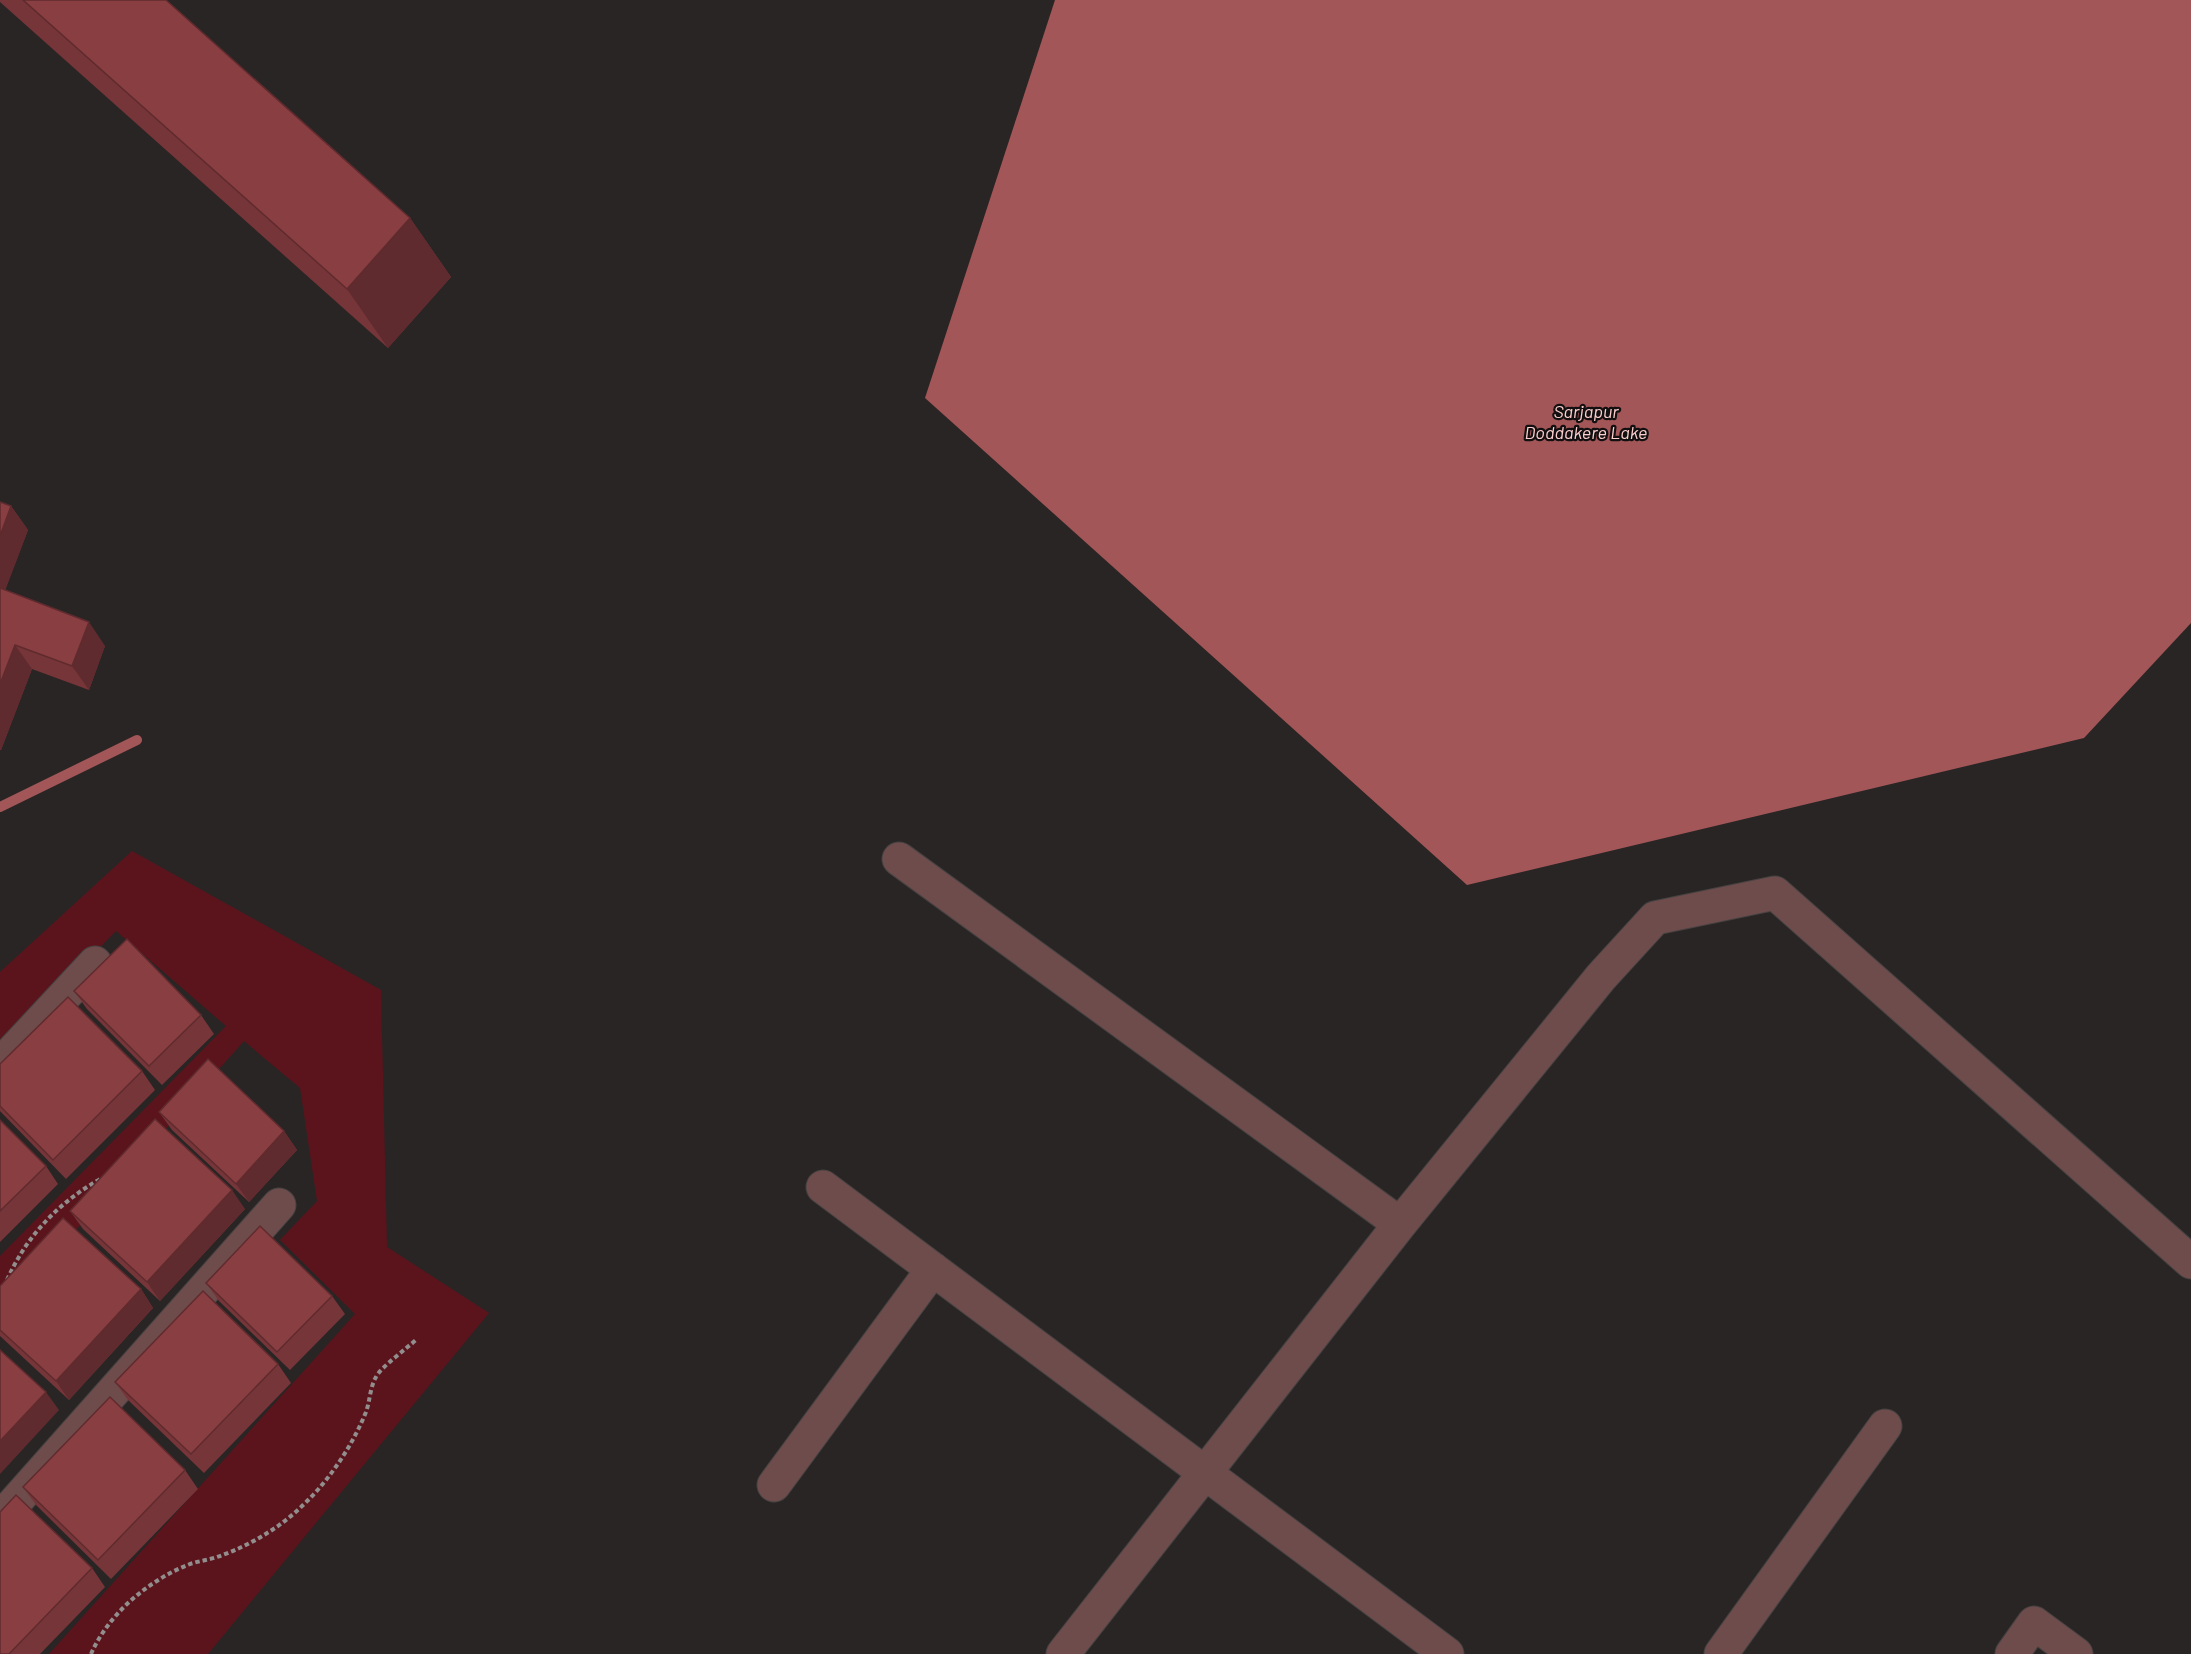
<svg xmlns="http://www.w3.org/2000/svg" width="2191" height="1654" viewBox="0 0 2191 1654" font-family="Barlow,sans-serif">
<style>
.green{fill:#5b141c}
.water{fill:#a35658}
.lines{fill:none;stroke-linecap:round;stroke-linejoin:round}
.stream{stroke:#a35658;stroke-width:10}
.minor-casing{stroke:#474242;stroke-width:35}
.path{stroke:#938e8e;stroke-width:4;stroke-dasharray:4.5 3;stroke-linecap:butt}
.minor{stroke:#6e4c4c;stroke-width:33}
.wall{fill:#763539}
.shaded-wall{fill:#602b2e}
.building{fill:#893e42;stroke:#602b2e;stroke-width:1.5}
.labels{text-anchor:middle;stroke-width:4.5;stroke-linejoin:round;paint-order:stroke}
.water-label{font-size:18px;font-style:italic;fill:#fccecd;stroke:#110f0f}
</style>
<rect width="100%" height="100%" fill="#2a2525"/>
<path class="green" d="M 132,851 L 381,990 L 387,1247 L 489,1313 L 208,1654 L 49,1654 L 355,1314 L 280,1240 L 317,1201 L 300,1088 L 244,1041 L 0,1315 L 0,1256 L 226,1026 L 116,931 L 0,1050 L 0,972 Z"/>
<path class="water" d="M 1055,0 L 2191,0 L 2191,623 L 2084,738 L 1467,885 L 925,398 Z"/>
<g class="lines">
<path class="stream" d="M 0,807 L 137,740"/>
<defs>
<path id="minor" d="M 899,859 L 1400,1224
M 0,1065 L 95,963
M 823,1187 L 1447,1654
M 774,1485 L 933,1269
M 0,1519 L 279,1205
M 1063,1654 L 1400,1224 L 1601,977 L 1655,918 L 1775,893 L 2191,1262
M 1721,1654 L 1885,1426
M 2012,1654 L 2034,1623 L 2076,1654"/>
</defs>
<use href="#minor" class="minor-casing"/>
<path class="path" d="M 7,1280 C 27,1235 59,1202 102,1178
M 91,1654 C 109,1613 149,1580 190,1564 C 199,1561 208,1560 217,1557 C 238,1550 259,1539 278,1526 C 317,1498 348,1456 366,1412 C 370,1401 370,1387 376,1377 C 380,1368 407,1348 416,1340"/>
<use href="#minor" class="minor"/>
</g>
<path class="wall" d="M 0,0 L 166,0 L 410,218 L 451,277 L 388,348 L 0,2 Z
M 0,502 L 11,506 L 28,530 L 5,590 L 105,646 L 89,690 L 32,669 L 1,750 L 0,750 Z
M 74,991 L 201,1015 L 214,1034 L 162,1085 L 87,1009 Z
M 0,1064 L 142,1071 L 155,1090 L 66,1179 L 0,1111 Z
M 159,1112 L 284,1131 L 297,1150 L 249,1202 L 172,1130 Z
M 0,1120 L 46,1166 L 58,1184 L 0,1242 Z
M 245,1209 L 160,1301 L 83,1229 L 70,1211 Z
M 206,1283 L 332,1296 L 345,1314 L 290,1370 L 219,1301 Z
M 0,1286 L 141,1289 L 153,1308 L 69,1400 L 0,1336 Z
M 278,1364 L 291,1383 L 204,1473 L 128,1400 L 115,1382 Z
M 185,1470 L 198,1489 L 111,1579 L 36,1505 L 23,1487 Z
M 92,1568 L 105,1587 L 40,1654 L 0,1654 Z"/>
<path class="shaded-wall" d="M 410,218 L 451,277 L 388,348 L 347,289 Z
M 11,506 L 28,530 L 0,604 L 0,536 Z
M 89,622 L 105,646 L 89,690 L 72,666 Z
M 15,645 L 32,669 L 1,750 L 0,749 L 0,684 Z
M 284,1131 L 297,1150 L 249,1202 L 236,1184 Z
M 232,1190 L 245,1209 L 160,1301 L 147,1282 Z
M 141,1289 L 153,1308 L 69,1400 L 56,1381 Z
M 46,1392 L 59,1410 L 0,1474 L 0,1441 Z"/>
<path class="building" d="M 23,0 L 166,0 L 410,218 L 347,289 Z
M 0,502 L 11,506 L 0,536 Z
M 0,588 L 89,622 L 72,666 L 15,645 L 0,684 Z
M 127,939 L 201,1015 L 149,1066 L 74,991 Z
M 68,997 L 142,1071 L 53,1160 L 0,1106 L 0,1064 Z
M 208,1059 L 284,1131 L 236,1184 L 159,1112 Z
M 155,1119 L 232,1190 L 147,1282 L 70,1211 Z
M 0,1120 L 46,1166 L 0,1211 Z
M 63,1218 L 141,1289 L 56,1381 L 0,1330 L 0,1286 Z
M 260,1226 L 332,1296 L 277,1352 L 206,1283 Z
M 203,1291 L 278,1364 L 191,1454 L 115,1382 Z
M 0,1350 L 46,1392 L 0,1441 Z
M 110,1397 L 185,1470 L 98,1560 L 23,1487 Z
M 16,1495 L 92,1568 L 9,1654 L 0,1654 L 0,1512 Z"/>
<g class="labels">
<g class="water-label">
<text x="1586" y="418">Sarjapur<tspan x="1586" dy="21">Doddakere Lake</tspan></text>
</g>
</g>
</svg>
